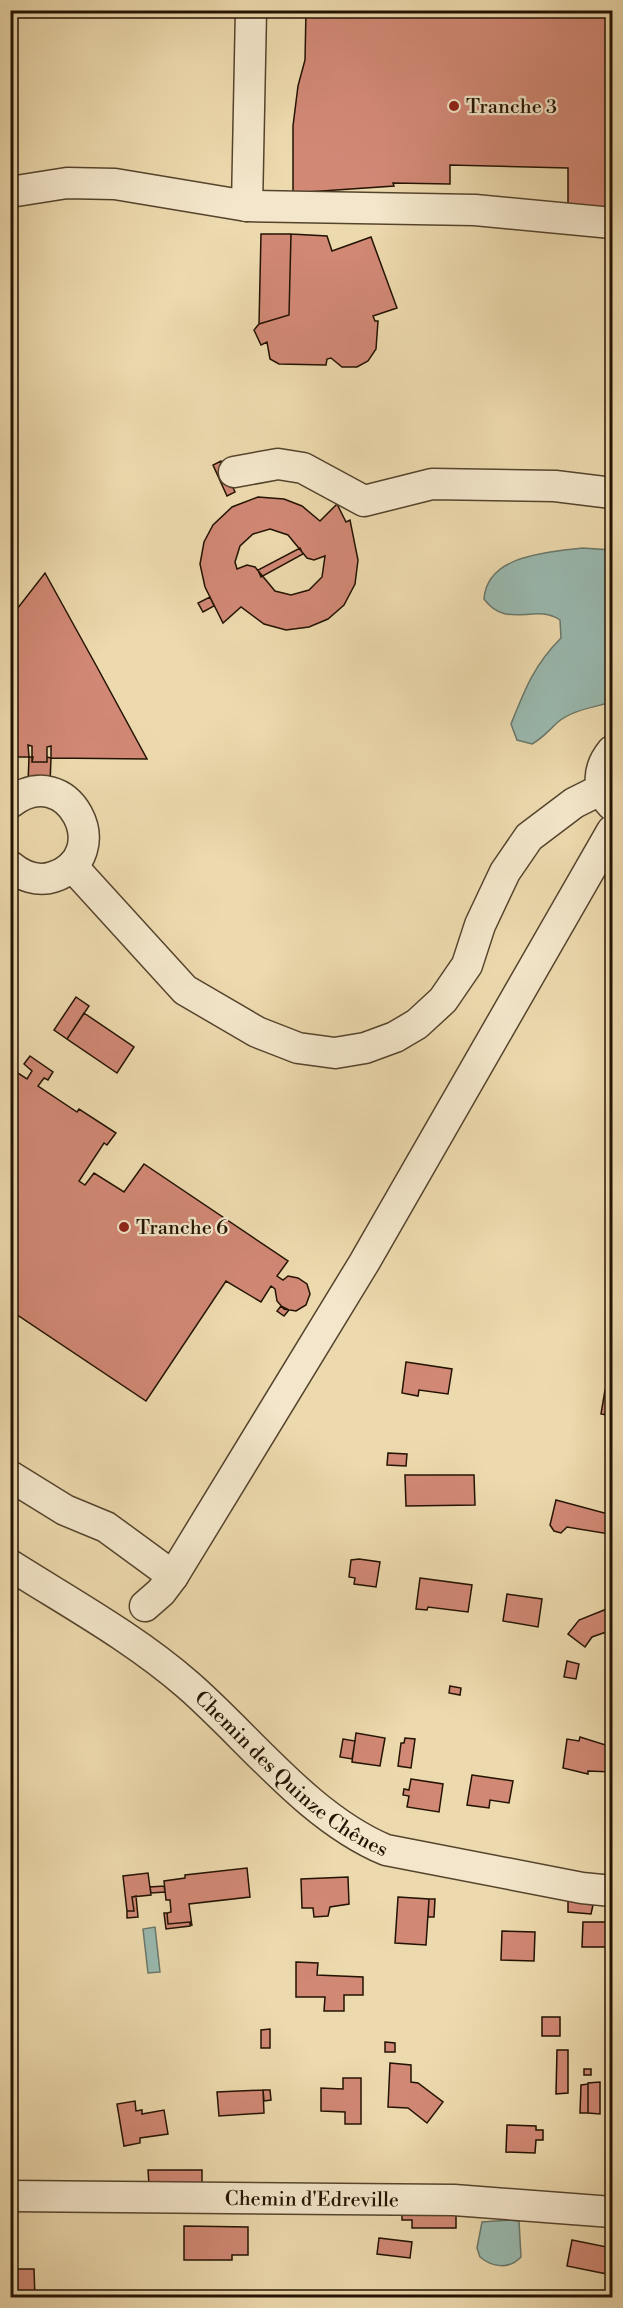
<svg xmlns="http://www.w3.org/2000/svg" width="623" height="2308" viewBox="0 0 623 2308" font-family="'Libre Bodoni',serif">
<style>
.water{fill:#99b9af;stroke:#6a776a;stroke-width:1.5}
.building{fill:#d18875;stroke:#231302;stroke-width:1.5;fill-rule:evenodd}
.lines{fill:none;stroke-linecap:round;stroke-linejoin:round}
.minor-casing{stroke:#55442d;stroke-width:33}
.minor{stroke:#f3e6ca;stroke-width:30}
.poi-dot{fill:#8f2418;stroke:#f3e6ca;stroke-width:2}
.labels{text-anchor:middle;stroke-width:4.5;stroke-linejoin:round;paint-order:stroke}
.poi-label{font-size:20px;fill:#231302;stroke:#f3e6ca;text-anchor:start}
.street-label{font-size:20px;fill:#231302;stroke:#f3e6ca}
</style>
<rect width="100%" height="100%" fill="#ecd9ad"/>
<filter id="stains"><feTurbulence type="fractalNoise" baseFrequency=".00333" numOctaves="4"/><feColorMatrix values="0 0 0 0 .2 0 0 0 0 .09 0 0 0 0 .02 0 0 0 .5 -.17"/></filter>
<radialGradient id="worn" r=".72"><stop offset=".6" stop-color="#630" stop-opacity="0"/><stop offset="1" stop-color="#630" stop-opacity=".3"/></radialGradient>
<path class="water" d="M 582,548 L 612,550 L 612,702 C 595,707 572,710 558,722 C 549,730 543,738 532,744 L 517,740 L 511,724 C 525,689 534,665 561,638 L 560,620 C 535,603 507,630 484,599 C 487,555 548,552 582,548 Z
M 155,1927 L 160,1972 L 148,1973 L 143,1929 Z
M 510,2220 L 519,2221 L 521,2257 C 509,2270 492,2267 480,2257 L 477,2248 L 482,2222 Z"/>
<path class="building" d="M 306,10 L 612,10 L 612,209 L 568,208 L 568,168 L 450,165 L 450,184 L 393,183 L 394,186 L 293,193 L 293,126 L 298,86 L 305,60 Z
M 261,234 L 291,234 L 289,315 L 259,324 Z
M 291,234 L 327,236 L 332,251 L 371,237 L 397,308 L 373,316 L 375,321 L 378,321 L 376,349 L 368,361 L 357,367 L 342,367 L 331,358 L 327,359 L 326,365 L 279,364 L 270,359 L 267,342 L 261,345 L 254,330 L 259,324 L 289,315 Z
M 221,461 L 235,492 L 227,496 L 213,465 Z
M 258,497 L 284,499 L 302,506 L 320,521 L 337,504 L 346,522 L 350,520 L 358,560 L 355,584 L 344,605 L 328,619 L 309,627 L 286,630 L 264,624 L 241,607 L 223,623 L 205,587 L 200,564 L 204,542 L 213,525 L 232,507 ZM 270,529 L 288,535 L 307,558 L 314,560 L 325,556 L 322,577 L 309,590 L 291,595 L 275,591 L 255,567 L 247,565 L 237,569 L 235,562 L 240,546 L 253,534 Z
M 300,548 L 303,554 L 261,577 L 258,570 Z
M 45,573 L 97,667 L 147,759 L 51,758 L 51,746 L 47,747 L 47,762 L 32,762 L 32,746 L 28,745 L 29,757 L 10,757 L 10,618 Z
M 210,597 L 214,606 L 203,612 L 198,603 Z
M 29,757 L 33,757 L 32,762 L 47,762 L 47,757 L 51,758 L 50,783 L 28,783 Z
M 76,997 L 89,1006 L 67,1039 L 54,1030 Z
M 84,1013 L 134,1047 L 117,1073 L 67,1039 Z
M 30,1056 L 53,1072 L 48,1080 L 44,1078 L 38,1086 L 77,1112 L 79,1109 L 116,1133 L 107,1145 L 104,1143 L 79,1181 L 85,1185 L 94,1173 L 124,1192 L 144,1164 L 288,1261 L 277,1276 L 283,1280 L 288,1276 L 298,1278 L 307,1284 L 310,1294 L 306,1305 L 296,1311 L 284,1309 L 277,1301 L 275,1289 L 271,1286 L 261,1302 L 226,1281 L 146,1401 L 10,1310 L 10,1068 L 27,1079 L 32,1071 L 24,1064 Z
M 281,1306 L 289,1310 L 284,1316 L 277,1311 Z
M 406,1362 L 452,1369 L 448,1394 L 419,1390 L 418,1396 L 402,1393 Z
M 605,1390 L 612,1391 L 612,1416 L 601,1414 Z
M 388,1453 L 407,1454 L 406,1466 L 387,1465 Z
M 405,1475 L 474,1475 L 475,1505 L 406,1506 Z
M 556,1500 L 612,1515 L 609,1534 L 567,1527 L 561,1533 L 554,1531 L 550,1525 Z
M 359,1559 L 380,1562 L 376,1587 L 354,1584 L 355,1578 L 349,1577 L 351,1560 Z
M 420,1578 L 472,1585 L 468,1612 L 428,1607 L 427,1610 L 416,1609 Z
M 507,1594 L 542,1599 L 538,1627 L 503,1621 Z
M 612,1602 L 612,1630 L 592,1637 L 585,1647 L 568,1634 L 579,1620 L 609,1608 L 607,1604 Z
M 567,1661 L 579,1664 L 576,1679 L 564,1677 Z
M 450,1686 L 461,1688 L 460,1695 L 449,1693 Z
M 356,1733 L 385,1738 L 380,1766 L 352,1762 Z
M 580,1737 L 612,1747 L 612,1772 L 588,1771 L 588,1774 L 563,1768 L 567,1739 L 579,1741 Z
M 405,1738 L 415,1739 L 411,1768 L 398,1766 L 401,1743 L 404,1743 Z
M 343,1739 L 355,1741 L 352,1759 L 340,1757 Z
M 472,1775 L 513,1781 L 509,1803 L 490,1800 L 489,1808 L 467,1805 Z
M 411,1779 L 443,1784 L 439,1812 L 407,1807 L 409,1796 L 403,1795 L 404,1789 L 409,1790 Z
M 247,1868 L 250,1897 L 189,1904 L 192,1926 L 190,1922 L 168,1924 L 167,1913 L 171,1912 L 170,1900 L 166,1900 L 164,1881 L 185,1878 L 185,1875 Z
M 148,1873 L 151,1895 L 132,1897 L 134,1911 L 127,1911 L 123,1876 Z
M 348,1877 L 349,1904 L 330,1907 L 328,1916 L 314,1917 L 313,1908 L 302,1908 L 301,1879 Z
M 164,1886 L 165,1892 L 151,1893 L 150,1887 Z
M 136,1896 L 138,1917 L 127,1918 L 127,1911 L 134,1911 L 132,1897 Z
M 398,1897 L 429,1899 L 426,1945 L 395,1943 Z
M 429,1899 L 435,1899 L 434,1917 L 428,1917 Z
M 568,1899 L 593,1905 L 591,1914 L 568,1912 Z
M 164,1913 L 167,1913 L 168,1924 L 190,1922 L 190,1926 L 166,1929 Z
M 607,1916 L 612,1916 L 612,1963 L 606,1959 L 606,1947 L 582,1947 L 583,1922 L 607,1922 Z
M 502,1931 L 535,1932 L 534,1961 L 501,1960 Z
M 296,1962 L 318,1963 L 317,1975 L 363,1977 L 363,1995 L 344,1995 L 344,2011 L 324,2011 L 325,1997 L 296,1997 Z
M 542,2017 L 560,2017 L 560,2036 L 542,2036 Z
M 270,2029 L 270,2048 L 261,2048 L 261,2030 Z
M 385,2042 L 395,2043 L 395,2052 L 385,2052 Z
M 557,2050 L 568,2050 L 568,2093 L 556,2094 Z
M 390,2063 L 411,2065 L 411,2082 L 418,2083 L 443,2102 L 427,2123 L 408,2108 L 388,2107 Z
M 584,2069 L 591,2069 L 591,2075 L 584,2075 Z
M 343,2078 L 361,2078 L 361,2124 L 345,2124 L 345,2112 L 321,2111 L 321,2088 L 343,2089 Z
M 600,2082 L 600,2114 L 588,2113 L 588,2083 Z
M 588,2084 L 588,2113 L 580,2113 L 581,2085 Z
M 263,2090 L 270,2090 L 271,2100 L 264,2101 Z
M 263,2090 L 264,2113 L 219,2116 L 217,2092 Z
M 135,2101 L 136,2111 L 142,2110 L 142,2114 L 164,2110 L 168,2134 L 140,2138 L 140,2143 L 124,2146 L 117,2104 Z
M 507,2125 L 536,2126 L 536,2130 L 543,2130 L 543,2140 L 536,2140 L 535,2153 L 506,2152 Z
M 148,2170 L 202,2170 L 202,2186 L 149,2185 Z
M 389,2208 L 456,2208 L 456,2228 L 412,2228 L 412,2220 L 402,2220 L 402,2214 L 389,2215 Z
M 184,2226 L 248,2227 L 248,2255 L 232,2255 L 232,2260 L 184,2260 Z
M 379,2238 L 412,2242 L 410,2258 L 377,2254 Z
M 572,2240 L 612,2248 L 607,2274 L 567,2266 Z
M 10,2269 L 34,2269 L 35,2298 L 10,2298 Z
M 494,2292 L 512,2292 L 512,2298 L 494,2298 Z"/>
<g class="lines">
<defs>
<g id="minor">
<path d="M 10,192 L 67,183 L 115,184 L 247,206 L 475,210 L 612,223"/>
<path d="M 247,206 L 251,10"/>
<path d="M 234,472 L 278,464 L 303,468 L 364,501 L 432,484 L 555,486 L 612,493"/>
<path d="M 10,803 C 68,757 118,856 53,877 C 38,882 22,876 10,866"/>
<path d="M 612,805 C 596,788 598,768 612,751"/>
<path d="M 72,866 L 185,990 L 257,1032 L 298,1048 L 335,1053 L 365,1048 L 395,1037 L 417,1024 L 443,1000 L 467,965 L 480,925 L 505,872 L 529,837 L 574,803 L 602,789"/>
<path d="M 10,1476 L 65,1510 L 106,1527 L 173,1576"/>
<path id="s1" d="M 10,1565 C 70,1603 134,1638 188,1685 C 250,1739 309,1818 386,1850 L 582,1888 L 612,1891"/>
<path d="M 145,1606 L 161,1592 L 173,1576 L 364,1263 L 612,831"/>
<path id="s2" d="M 10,2196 L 454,2200 L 612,2212"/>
</g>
</defs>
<use href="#minor" class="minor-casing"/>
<use href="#minor" class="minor"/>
</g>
<g class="poi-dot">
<circle cx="454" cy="106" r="6"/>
<circle cx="124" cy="1227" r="6"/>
</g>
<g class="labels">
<g class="poi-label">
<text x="466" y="113">Tranche 3</text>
<text x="136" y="1234">Tranche 6</text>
</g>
<g class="street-label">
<text dy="7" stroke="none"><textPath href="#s1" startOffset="352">Chemin des Quinze Chênes</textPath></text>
<text dy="7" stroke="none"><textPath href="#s2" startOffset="302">Chemin d'Edreville</textPath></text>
</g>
</g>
<rect width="623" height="2308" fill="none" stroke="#ecd9ad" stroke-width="36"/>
<rect x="12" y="12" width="599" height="2284" fill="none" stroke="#231302" stroke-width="3"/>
<rect x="18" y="18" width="587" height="2272" fill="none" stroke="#231302" stroke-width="1.5"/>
<rect width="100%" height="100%" filter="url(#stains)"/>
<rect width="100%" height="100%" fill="url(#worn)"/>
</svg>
